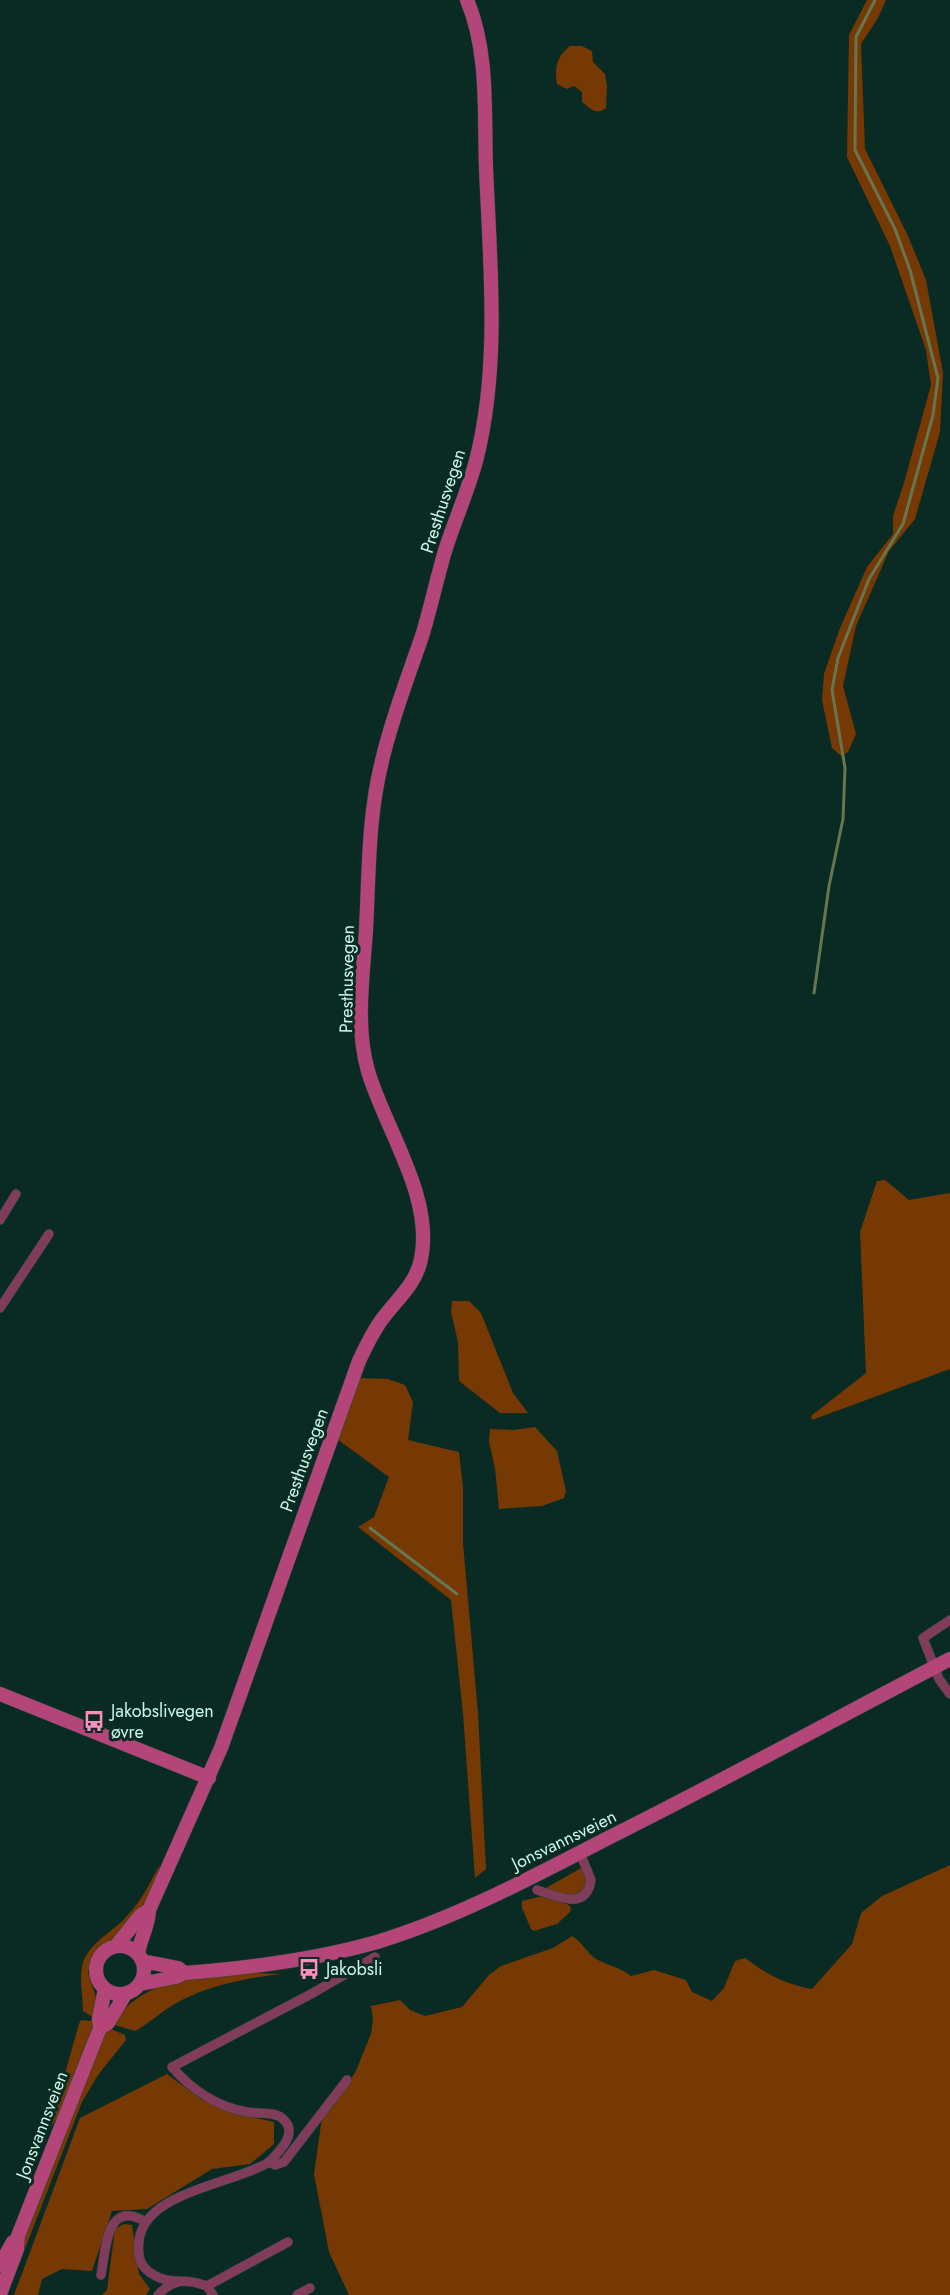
<svg xmlns="http://www.w3.org/2000/svg" width="950" height="2295" viewBox="0 0 950 2295" font-family="Jost,sans-serif">
<style>
.green{fill:#763903}
.lines{fill:none;stroke-linecap:round;stroke-linejoin:round}
.stream{stroke:#667651;stroke-width:3}
.street-casing{stroke:#25473e;stroke-width:10}
.secondary-casing{stroke:#25473e;stroke-width:15}
.street{stroke:#813c5b;stroke-width:9}
.secondary{stroke:#b44579;stroke-width:14}
.labels{text-anchor:middle;stroke-width:6;stroke-linejoin:round;paint-order:stroke}
.street-label{font-size:18px;fill:#c8f5e7;stroke:#0a2b23}
.poi-label{font-size:18px;fill:#c8f5e7;stroke:#0a2b23;text-anchor:start}
</style>
<rect width="100%" height="100%" fill="#0a2b23"/>
<path class="green" d="M 867,0 L 886,0 L 878,18 L 861,44 L 865,149 L 908,236 L 926,280 L 943,373 L 940,432 L 915,519 L 889,551 L 856,626 L 843,686 L 856,734 L 848,752 L 841,756 L 832,748 L 822,700 L 824,674 L 840,628 L 867,567 L 893,534 L 893,516 L 904,483 L 931,385 L 926,350 L 890,246 L 847,157 L 849,35 Z
M 570,46 L 582,46 L 592,51 L 593,62 L 605,74 L 607,87 L 606,108 C 596,116 590,108 582,102 L 582,92 L 574,86 L 567,89 L 557,84 C 554,68 557,56 570,46 Z
M 885,1180 L 909,1200 L 950,1193 L 950,1369 L 812,1420 L 811,1416 L 866,1373 L 860,1232 L 877,1181 Z
M 452,1301 L 469,1301 L 481,1313 L 513,1393 L 528,1413 L 500,1413 L 459,1381 L 458,1342 L 451,1312 Z
M 359,1378 L 388,1379 L 405,1385 L 413,1402 L 408,1440 L 459,1452 L 463,1488 L 463,1543 L 478,1713 L 486,1869 L 475,1878 L 463,1714 L 451,1600 L 358,1527 L 374,1517 L 389,1477 L 337,1439 Z
M 535,1427 L 557,1451 L 566,1491 L 564,1498 L 542,1506 L 499,1509 L 495,1468 L 489,1442 L 490,1429 L 513,1430 Z
M 160,1864 L 153,1887 L 139,1912 L 120,1933 L 99,1948 L 91,1959 L 88,1973 L 97,2000 L 96,2017 L 60,2114 L 49,2129 L 79,2024 L 81,2020 L 91,2021 L 93,2017 L 83,2011 C 83,1996 78,1974 84,1960 C 92,1941 114,1931 127,1916 C 142,1900 150,1883 160,1864 Z
M 950,1865 L 950,2295 L 349,2295 L 329,2252 L 314,2174 L 322,2117 L 355,2073 L 371,2034 L 373,2019 L 371,2006 L 400,2000 L 410,2010 L 425,2016 L 462,2007 L 489,1975 L 501,1966 L 553,1948 L 572,1936 C 582,1942 588,1954 596,1959 C 608,1966 620,1967 631,1976 L 654,1970 L 686,1980 L 692,1992 L 712,2001 L 724,1988 L 735,1961 L 745,1958 C 767,1974 784,1984 812,1989 L 852,1944 L 861,1913 L 882,1896 Z
M 581,1868 L 587,1876 L 587,1886 C 572,1902 564,1894 546,1888 Z
M 542,1896 L 567,1904 L 571,1907 L 570,1912 L 557,1924 L 534,1931 L 531,1929 L 522,1908 L 522,1901 Z
M 256,1973 L 282,1974 C 246,1978 210,1985 178,2002 C 163,2010 150,2023 135,2031 L 112,2024 L 111,2029 L 125,2035 L 126,2040 L 98,2075 L 82,2102 L 7,2295 L 3,2295 L 102,2038 C 141,1974 190,1978 256,1973 Z
M 167,2074 L 202,2100 L 230,2112 L 274,2122 L 274,2144 L 250,2164 L 212,2169 L 147,2209 L 112,2211 L 92,2271 L 62,2269 L 42,2279 L 38,2295 L 14,2295 L 80,2118 Z
M 124,2224 L 132,2225 L 139,2274 L 150,2289 L 146,2295 L 102,2295 L 107,2290 L 115,2229 Z"/>
<g class="lines">
<path class="stream" d="M 814,993 L 829,886 L 843,819 L 845,768 L 832,690 L 838,658 L 869,579 L 903,524 L 933,415 L 938,378 L 910,270 L 895,229 L 855,150 L 856,37 L 875,0
M 370,1528 L 457,1594"/>
<defs>
<path id="street" d="M 0,1220 L 16,1194
M 0,1308 L 49,1234
M 950,1620 L 923,1638 L 939,1679 L 950,1694
M 537,1890 C 557,1896 586,1912 591,1880 L 580,1853
M 269,2162 C 279,2152 299,2133 283,2119 C 275,2111 258,2114 247,2112 C 217,2107 191,2089 172,2067 L 311,1994 L 375,1957
M 101,2275 C 106,2249 106,2198 146,2222
M 178,2281 C 165,2281 153,2277 144,2267 C 138,2260 138,2250 139,2241 C 144,2191 235,2184 269,2162 L 275,2165 L 284,2162 L 347,2080
M 158,2295 C 174,2278 186,2279 207,2286
M 213,2295 L 207,2286 L 288,2242
M 297,2295 L 310,2288"/>
<path id="secondary" d="M 0,1694 L 209,1778
M 116,1946 L 141,1915 L 149,1910
M96 1970a24 24 0 1 1 48 0a24 24 0 1 1-48 0Z
M 138,1954 C 140,1939 149,1925 149,1910 L 221,1748 L 359,1361 C 366,1346 373,1331 383,1318 C 398,1298 416,1284 421,1259 C 434,1197 385,1129 368,1071 C 355,1026 363,976 366,930 C 369,874 368,816 382,761 C 392,717 409,675 423,633 C 431,606 437,578 445,551 C 455,519 469,489 477,457 C 500,363 490,264 486,168 C 484,113 489,52 467,0
M 142,1961 L 178,1968 L 184,1973
M 140,1984 L 176,1977 L 184,1973 C 250,1968 314,1960 377,1942 C 459,1917 536,1875 612,1836 C 726,1779 837,1718 950,1659
M 100,2028 L 108,2023 L 126,1993
M 0,2265 L 13,2242
M 0,2294 L 17,2249 L 18,2236 L 100,2028 L 99,2018 L 105,1989"/>
</defs>
<use href="#street" class="street-casing"/>
<use href="#secondary" class="secondary-casing"/>
<use href="#street" class="street"/>
<use href="#secondary" class="secondary"/>
</g>
<defs>
<symbol id="bus-bare" viewBox="-9 -9 18 18"><path d="M-5-6H5V4H4V6H2V4H-2V6H-4V4H-5ZM-3.5-4V0h7V-4ZM-3.5 1.2v1.5H-2V1.2ZM2 1.2v1.5H3.5V1.2Z" fill="#fe8ebe" stroke="#0a2b23" stroke-width="2.5" paint-order="stroke"/></symbol>
</defs>
<g fill-rule="evenodd">
<use href="#bus-bare" x="79" y="1706" width="30" height="30"/>
<use href="#bus-bare" x="294" y="1954" width="30" height="30"/>
</g>
<g class="labels">
<g class="street-label">
<text transform="translate(443 501) rotate(-72)" y="6">Presthusvegen</text>
<text transform="translate(347 979) rotate(-89)" y="6">Presthusvegen</text>
<text transform="translate(304 1460) rotate(-70)" y="6">Presthusvegen</text>
<text transform="translate(564 1840) rotate(-26)" y="6">Jonsvannsveien</text>
<text transform="translate(42 2125) rotate(-69)" y="6">Jonsvannsveien</text>
</g>
<g class="poi-label">
<text x="111" y="1717">Jakobslivegen<tspan x="111" dy="21">øvre</tspan></text>
<text x="326" y="1975">Jakobsli</text>
</g>
</g>
</svg>
